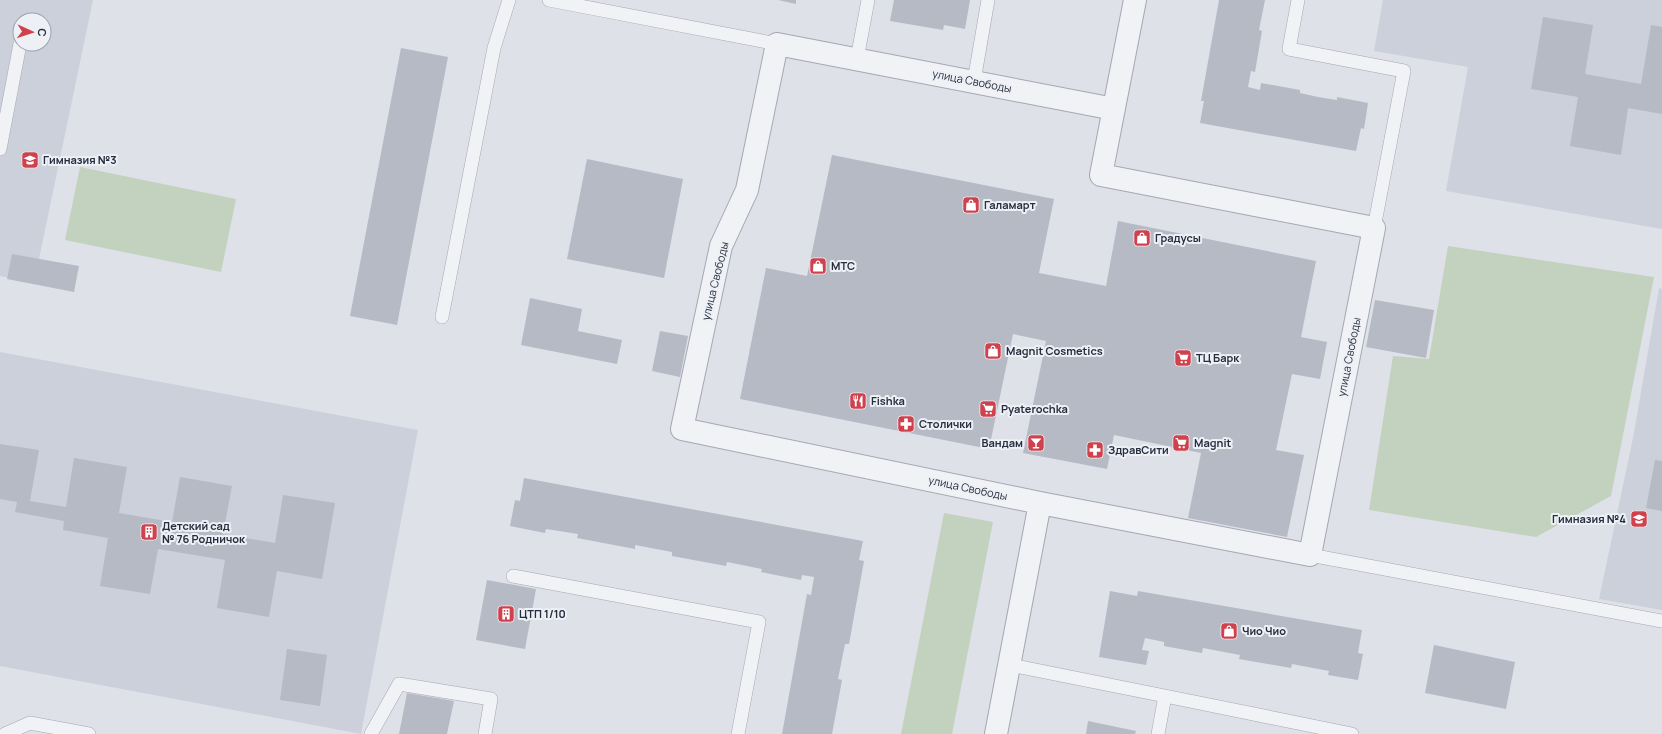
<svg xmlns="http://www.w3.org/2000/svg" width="1662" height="734" viewBox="0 0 1662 734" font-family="Manrope,sans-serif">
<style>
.built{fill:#ccd0da;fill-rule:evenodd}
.park{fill:#c3d2bf}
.building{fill:#b5bac5}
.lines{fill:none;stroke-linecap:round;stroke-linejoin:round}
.service-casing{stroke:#a3a8b2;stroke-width:14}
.minor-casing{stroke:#a3a8b2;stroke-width:24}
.service{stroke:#f1f2f6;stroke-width:13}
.minor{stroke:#f1f2f6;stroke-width:22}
.labels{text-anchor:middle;stroke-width:4;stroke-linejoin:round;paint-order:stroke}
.street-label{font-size:11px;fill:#272e3f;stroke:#edf0f5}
.poi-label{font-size:11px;font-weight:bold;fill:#272e3f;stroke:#edf0f5;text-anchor:start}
</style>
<rect width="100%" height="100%" fill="#dee1e8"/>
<path class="built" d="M 0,0 L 93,0 L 34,283 L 0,276 ZM 20,20 L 44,20 L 44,44 L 20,44 Z
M 1383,0 L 1662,0 L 1662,229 L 1446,191 L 1468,67 L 1374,51 Z
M 1659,288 L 1662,289 L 1662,610 L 1599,599 L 1633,438 Z
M 0,352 L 418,430 L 361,734 L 0,666 Z"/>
<path class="park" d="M 80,167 L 236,199 L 221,272 L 65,240 Z
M 1448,246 L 1654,277 L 1611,496 L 1536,537 L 1369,510 L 1393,356 L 1429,359 Z
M 944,513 L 993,522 L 952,734 L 901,734 Z"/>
<path class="building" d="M 778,0 L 796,0 L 796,4 Z
M 894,0 L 970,0 L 965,29 L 944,25 L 943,30 L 890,21 Z
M 1219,0 L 1265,0 L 1259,30 L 1262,31 L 1255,72 L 1251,71 L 1248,87 L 1260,90 L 1261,83 L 1300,90 L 1300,93 L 1318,97 L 1337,100 L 1337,97 L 1368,103 L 1364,129 L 1361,128 L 1356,151 L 1200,123 L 1204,101 L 1201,101 Z
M 1543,17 L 1593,25 L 1585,74 L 1641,84 L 1651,25 L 1662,27 L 1662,114 L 1628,108 L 1621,155 L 1570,146 L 1578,97 L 1531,89 Z
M 401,48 L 448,57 L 397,325 L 350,316 Z
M 832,155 L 1054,199 L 1039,273 L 1106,286 L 1118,221 L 1316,261 L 1301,337 L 1327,342 L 1320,379 L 1292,374 L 1276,450 L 1304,455 L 1287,537 L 1188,518 L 1201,453 L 1114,435 L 1107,469 L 1023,453 L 1046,341 L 1013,334 L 989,449 L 740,399 L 766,268 L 807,276 Z
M 587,159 L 683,179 L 664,278 L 567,259 Z
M 12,254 L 79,266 L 74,292 L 7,279 Z
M 530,298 L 582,309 L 578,331 L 622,340 L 617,364 L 521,345 Z
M 1375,300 L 1434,310 L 1426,358 L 1366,347 Z
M 660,331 L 688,336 L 680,377 L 652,371 Z
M 0,444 L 39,450 L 30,501 L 66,507 L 74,458 L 127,467 L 119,513 L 172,522 L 180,477 L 232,486 L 223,534 L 275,543 L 283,495 L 335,503 L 322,579 L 277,571 L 269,617 L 217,608 L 225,560 L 158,549 L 150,594 L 100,586 L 108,538 L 63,530 L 64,521 L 15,512 L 17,502 L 0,499 Z
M 1655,460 L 1662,461 L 1662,511 L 1646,508 Z
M 524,478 L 863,541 L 859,560 L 864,561 L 849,644 L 845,644 L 838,679 L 842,680 L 832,734 L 782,734 L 807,594 L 811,595 L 814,577 L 802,575 L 801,580 L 761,572 L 762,569 L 727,562 L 726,566 L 672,556 L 672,552 L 635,545 L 635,549 L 577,538 L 578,534 L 546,529 L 545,533 L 510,526 L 515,500 L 520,501 Z
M 487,580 L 536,589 L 525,649 L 476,640 Z
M 1110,591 L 1137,596 L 1138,591 L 1362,630 L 1358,653 L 1363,654 L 1358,680 L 1328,675 L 1329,671 L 1292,664 L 1291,668 L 1239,659 L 1240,655 L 1203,648 L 1202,653 L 1164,646 L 1164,642 L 1145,638 L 1142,650 L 1149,651 L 1146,665 L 1099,657 Z
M 1434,645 L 1515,662 L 1506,709 L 1425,693 Z
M 287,649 L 327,655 L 320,706 L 280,700 Z
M 407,693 L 454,701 L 447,734 L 399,734 Z
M 1088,721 L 1136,731 L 1135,734 L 1086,734 Z"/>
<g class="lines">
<defs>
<path id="service" d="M 549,0 L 777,44
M 1298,0 L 1289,49 L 1404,71 L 1374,228
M 857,59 L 868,0
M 974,81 L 988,0
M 0,149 L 20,44
M 442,317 L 494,48 L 509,0
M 1310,555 L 1662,621
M 513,576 L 759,622 L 738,734
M 1010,665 L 1165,696 L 1158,734
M 1165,696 L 1352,734
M 5,734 L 30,723 L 89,734
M 371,734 L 399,684 L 491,699 L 485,734"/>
<path id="minor" d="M 1114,109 L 777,44 L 747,190 L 721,246 L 682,429 L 1040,503 L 1310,555 L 1374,228 L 1101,175 L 1135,0
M 996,734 L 1040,503"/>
</defs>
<use href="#service" class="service-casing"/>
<use href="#minor" class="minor-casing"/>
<use href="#service" class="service"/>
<use href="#minor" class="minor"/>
</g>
<defs>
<symbol id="school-square" viewBox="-11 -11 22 22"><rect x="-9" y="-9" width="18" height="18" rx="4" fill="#cf414d" stroke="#edf0f5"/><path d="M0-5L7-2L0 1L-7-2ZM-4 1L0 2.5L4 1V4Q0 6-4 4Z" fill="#fff"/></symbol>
<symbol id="shop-square" viewBox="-11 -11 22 22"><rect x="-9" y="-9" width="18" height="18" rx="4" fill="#cf414d" stroke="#edf0f5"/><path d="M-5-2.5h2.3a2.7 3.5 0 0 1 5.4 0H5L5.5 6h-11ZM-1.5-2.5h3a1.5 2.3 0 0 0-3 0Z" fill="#fff"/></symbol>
<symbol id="supermarket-square" viewBox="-11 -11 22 22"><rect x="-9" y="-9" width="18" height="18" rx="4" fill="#cf414d" stroke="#edf0f5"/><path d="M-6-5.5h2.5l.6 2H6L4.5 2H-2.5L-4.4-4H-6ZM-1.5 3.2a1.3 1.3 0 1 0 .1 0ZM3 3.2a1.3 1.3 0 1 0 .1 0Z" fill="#fff"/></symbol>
<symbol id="restaurant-square" viewBox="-11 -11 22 22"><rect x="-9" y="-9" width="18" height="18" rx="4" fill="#cf414d" stroke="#edf0f5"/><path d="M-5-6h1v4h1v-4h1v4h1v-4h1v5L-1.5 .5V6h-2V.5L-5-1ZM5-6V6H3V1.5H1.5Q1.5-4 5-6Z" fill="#fff"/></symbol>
<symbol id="pharmacy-square" viewBox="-11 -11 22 22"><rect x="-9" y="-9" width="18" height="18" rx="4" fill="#cf414d" stroke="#edf0f5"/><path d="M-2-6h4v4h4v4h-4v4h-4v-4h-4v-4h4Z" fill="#fff"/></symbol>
<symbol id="bar-square" viewBox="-11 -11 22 22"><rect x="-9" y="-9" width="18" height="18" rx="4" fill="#cf414d" stroke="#edf0f5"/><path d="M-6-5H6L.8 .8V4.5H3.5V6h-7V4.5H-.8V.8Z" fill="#fff"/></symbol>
<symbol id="building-square" viewBox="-11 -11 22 22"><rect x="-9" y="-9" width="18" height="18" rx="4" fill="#cf414d" stroke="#edf0f5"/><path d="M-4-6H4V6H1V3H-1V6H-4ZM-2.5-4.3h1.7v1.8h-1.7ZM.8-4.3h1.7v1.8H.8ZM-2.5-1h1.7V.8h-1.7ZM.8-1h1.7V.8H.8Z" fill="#fff"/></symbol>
</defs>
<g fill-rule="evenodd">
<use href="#school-square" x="20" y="150" width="20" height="20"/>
<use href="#shop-square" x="961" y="195" width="20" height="20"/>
<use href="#shop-square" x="1132" y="228" width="20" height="20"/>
<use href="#shop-square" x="808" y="256" width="20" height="20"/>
<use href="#shop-square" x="983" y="341" width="20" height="20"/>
<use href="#supermarket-square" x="1173" y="348" width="20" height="20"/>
<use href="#restaurant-square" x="848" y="391" width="20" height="20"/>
<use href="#supermarket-square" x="978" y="399" width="20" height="20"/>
<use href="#pharmacy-square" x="896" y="414" width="20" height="20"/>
<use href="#bar-square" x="1026" y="433" width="20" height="20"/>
<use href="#supermarket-square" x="1171" y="433" width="20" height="20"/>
<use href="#pharmacy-square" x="1085" y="440" width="20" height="20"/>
<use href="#school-square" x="1629" y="509" width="20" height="20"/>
<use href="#building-square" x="139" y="522" width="20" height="20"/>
<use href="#building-square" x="496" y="604" width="20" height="20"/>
<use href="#shop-square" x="1219" y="621" width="20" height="20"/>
</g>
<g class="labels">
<g class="street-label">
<text transform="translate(972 81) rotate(11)" y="4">улица Свободы</text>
<text transform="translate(715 281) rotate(-76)" y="4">улица Свободы</text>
<text transform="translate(1349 357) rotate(-79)" y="4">улица Свободы</text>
<text transform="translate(968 488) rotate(12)" y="4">улица Свободы</text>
</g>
<g class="poi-label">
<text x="43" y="164">Гимназия №3</text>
<text x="984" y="209">Галамарт</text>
<text x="1155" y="242">Градусы</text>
<text x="831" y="270">МТС</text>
<text x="1006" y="355">Magnit Cosmetics</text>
<text x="1196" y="362">ТЦ Барк</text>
<text x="871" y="405">Fishka</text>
<text x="1001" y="413">Pyaterochka</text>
<text x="919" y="428">Столички</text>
<text x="1023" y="447" text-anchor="end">Вандам</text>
<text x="1194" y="447">Magnit</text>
<text x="1108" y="454">ЗдравСити</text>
<text x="1626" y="523" text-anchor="end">Гимназия №4</text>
<text x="162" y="530">Детский сад<tspan x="162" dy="13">№ 76 Родничок</tspan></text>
<text x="519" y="618">ЦТП 1/10</text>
<text x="1242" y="635">Чио Чио</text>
</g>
</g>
<g transform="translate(32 32) rotate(93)"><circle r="19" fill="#edf0f5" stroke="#9ea2ac"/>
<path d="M0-3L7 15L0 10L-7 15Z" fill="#cf414d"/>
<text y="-6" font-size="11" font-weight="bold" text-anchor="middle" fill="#272e3f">С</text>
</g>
</svg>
